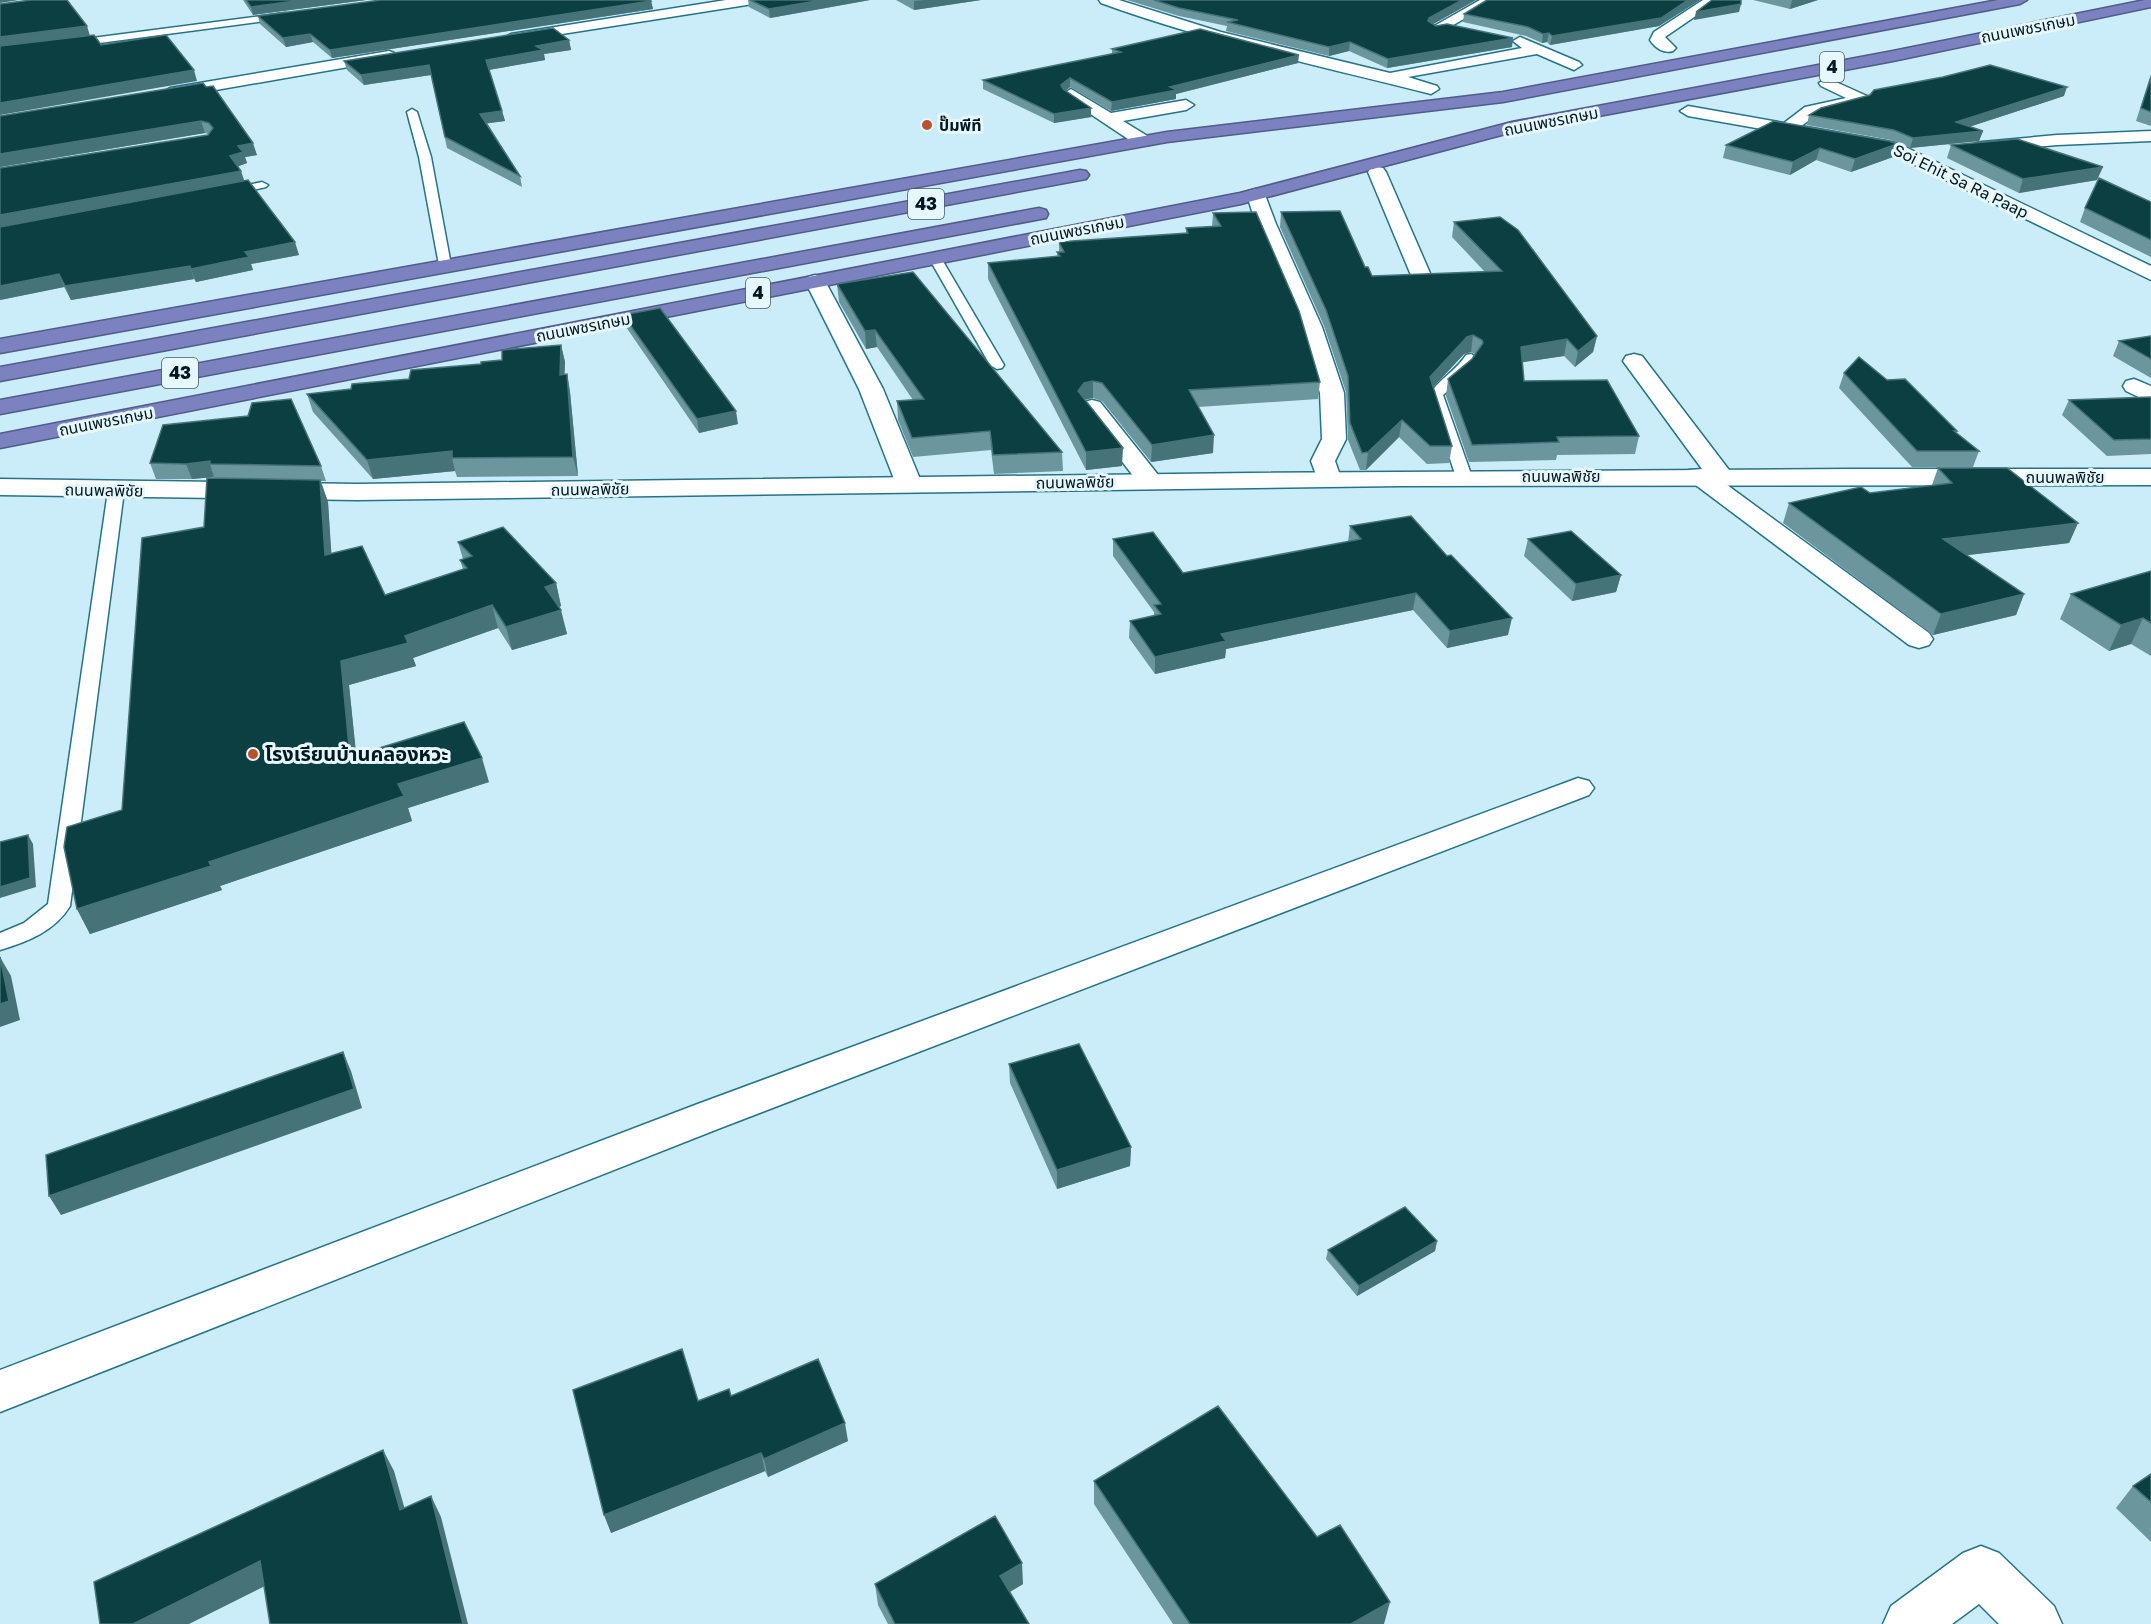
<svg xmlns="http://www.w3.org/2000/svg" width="2151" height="1624" viewBox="0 0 2151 1624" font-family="'Golos Text','Noto Sans Thai',sans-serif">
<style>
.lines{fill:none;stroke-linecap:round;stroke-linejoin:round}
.lane-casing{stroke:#257388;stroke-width:3}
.street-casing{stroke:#257388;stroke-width:3}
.secondary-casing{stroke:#257388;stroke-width:3}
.highway-casing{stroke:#515c88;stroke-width:3}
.lane{fill:#fff;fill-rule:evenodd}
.street{fill:#fff;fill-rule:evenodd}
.secondary{fill:#fff;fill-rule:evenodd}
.highway{fill:#7c81c0;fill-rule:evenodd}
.wall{fill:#6b969d}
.shaded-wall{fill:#457378}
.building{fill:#0c3f41;stroke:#457378;stroke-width:1.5}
.poi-dot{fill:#b9522a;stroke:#e6f7fd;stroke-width:2}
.labels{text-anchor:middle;stroke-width:6;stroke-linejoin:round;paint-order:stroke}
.far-street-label{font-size:16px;fill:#001821;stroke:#e6f7fd}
.far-poi-label{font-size:16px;font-weight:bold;fill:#001821;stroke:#e6f7fd;text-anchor:start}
.shield{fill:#e6f7fd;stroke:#455b63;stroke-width:1.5}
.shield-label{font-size:18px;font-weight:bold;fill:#001821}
.poi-label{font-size:20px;font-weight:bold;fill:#001821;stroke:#e6f7fd;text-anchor:start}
</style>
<rect width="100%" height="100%" fill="#caedf9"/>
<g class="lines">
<defs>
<path id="lane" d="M 285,13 L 288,14 L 288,18 L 69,47 L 64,44 L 69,41 Z
M 412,109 L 417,112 L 431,157 L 451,265 L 445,269 L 439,265 L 419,157 L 407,112 Z
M 262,182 L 268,185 L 266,187 L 227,196 L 221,192 L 223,190 Z
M 935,254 L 941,258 L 1004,365 L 1002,368 L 997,369 L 990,365 L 929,258 Z
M 1471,354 L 1478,358 L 1468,374 L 1443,395 L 1472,477 L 1464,482 L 1456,477 L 1429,395 C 1439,379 1456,371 1466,355 Z
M 116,486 L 124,491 L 70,906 C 55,931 27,942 0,950 L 0,933 L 24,923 L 48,904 L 108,491 Z"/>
<path id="street" d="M 726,0 L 760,0 L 753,4 L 511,42 L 504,38 L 511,34 Z
M 1099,0 L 1119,0 L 1221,32 L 1390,73 L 1522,48 L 1513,41 L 1520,37 L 1579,62 L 1582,65 L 1574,70 L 1537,54 L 1408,77 L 1437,86 L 1439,89 L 1431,94 C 1321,66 1208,42 1101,3 Z
M 1480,0 L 1497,0 L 1434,36 L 1424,36 L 1422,33 Z
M 1703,0 L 1719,0 L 1665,37 L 1676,48 L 1673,51 C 1664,54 1655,48 1650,40 L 1654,32 Z
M 389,51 L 394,53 L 397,56 L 394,59 L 170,98 L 162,93 L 170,88 Z
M 1827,78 L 1867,96 L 1869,99 L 1867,102 L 1817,115 L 1801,126 L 1897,143 L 2151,266 L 2151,280 L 1886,151 L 1688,116 L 1680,111 L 1688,106 L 1784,123 L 1805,107 L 1846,98 L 1821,86 L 1819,83 Z
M 1071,89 L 1111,113 L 1186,100 L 1194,105 L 1186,110 L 1123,121 L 1149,137 L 1152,141 L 1149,145 L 1137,145 L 1065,97 L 1063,94 Z
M 2151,131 L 2151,141 L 2057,145 L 1982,152 L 1976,151 L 1973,147 L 1976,143 L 1982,142 L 2057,135 Z
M 1377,167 L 1383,168 L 1386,172 L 1433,280 L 1430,284 L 1423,286 L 1416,284 L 1413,280 L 1368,172 L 1371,168 Z
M 1256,189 L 1263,191 L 1265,195 L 1276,224 L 1322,327 L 1344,393 L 1346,439 L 1335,461 L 1341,478 L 1337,483 L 1328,486 L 1319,483 L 1311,461 L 1322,439 L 1320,393 L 1300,327 L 1256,224 L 1247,195 L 1249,191 Z
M 815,275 L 822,277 L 825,281 L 883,389 L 922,484 L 918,489 L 909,492 L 900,489 L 896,484 L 859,389 L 805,281 L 808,277 Z
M 1634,354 L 1642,356 L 1729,470 L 1733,475 L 1729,480 L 1723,482 L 1929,633 L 1933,639 L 1929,645 L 1919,648 L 1909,645 L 1689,480 L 1685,475 L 1689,470 L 1702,469 L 1623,361 L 1626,356 Z
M 2134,379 L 2151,386 L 2151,403 L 2126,391 L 2123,386 L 2126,381 Z
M 1092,400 L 1100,402 L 1159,476 L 1163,481 L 1159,486 L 1150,489 L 1141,486 L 1080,407 L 1084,402 Z
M 1578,778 L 1589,781 L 1594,788 L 1589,795 L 723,1127 L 0,1412 L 0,1370 L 695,1105 Z
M 1981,1546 L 1999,1553 L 2054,1606 L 2062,1624 L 1999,1624 L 1979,1604 L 1952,1624 L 1883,1624 L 1891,1606 L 1963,1553 Z"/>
<path id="secondary" d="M 1851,469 L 2151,469 L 2151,485 L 1401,486 L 357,500 L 0,495 L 0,479 L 357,484 L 1251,473 Z"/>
<path id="highway" d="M 1998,0 L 2027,0 L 2020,4 L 1503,102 L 1167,142 L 0,353 L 0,339 L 1167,132 L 1503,92 Z
M 2145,0 L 2151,0 L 2151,7 L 1893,61 L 1513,132 L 1241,204 L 0,448 L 0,434 L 1240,193 L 1512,122 L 1893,51 Z
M 1080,170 L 1086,171 L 1089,175 L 1086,179 L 0,381 L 0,367 Z
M 1039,208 L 1046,210 L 1048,214 L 1046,218 L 0,414 L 0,400 Z"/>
</defs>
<use href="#lane" class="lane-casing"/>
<use href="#street" class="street-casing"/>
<use href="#secondary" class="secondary-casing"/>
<use href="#highway" class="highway-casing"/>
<use href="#lane" class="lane"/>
<use href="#street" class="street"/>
<use href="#secondary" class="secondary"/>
<use href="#highway" class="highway"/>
</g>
<path class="wall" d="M 243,0 L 366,0 L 253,15 Z
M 748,0 L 870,0 L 770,18 L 749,7 Z
M 896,0 L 981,0 L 914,10 Z
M 1127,0 L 1476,0 L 1433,24 L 1436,26 L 1512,47 L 1387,68 L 1349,51 L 1329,56 L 1226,31 L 1227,26 L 1179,16 Z
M 1487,0 L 1700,0 L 1659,26 L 1550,45 L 1547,42 L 1542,43 L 1526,36 L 1463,22 L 1464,14 Z
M 1753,0 L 1818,0 L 1790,9 Z
M 651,1 L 653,9 L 332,58 L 313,42 L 286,47 L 260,24 L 258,16 Z
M 569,40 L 571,50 L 544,54 L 545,60 L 489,70 L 502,111 L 505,121 L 487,123 L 520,176 L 522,187 L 447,148 L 431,75 L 364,85 L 347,70 L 344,61 Z
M 1112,49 L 1298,63 L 1176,94 L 1176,99 L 1111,111 L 1070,87 L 1065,91 L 1091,108 L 1091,117 L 1054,123 L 983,89 L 983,80 L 1112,54 Z
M 2151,74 L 2151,126 L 2136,121 Z
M 203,83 L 257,155 L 245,157 L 247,163 L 238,166 L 244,181 L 299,255 L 251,264 L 253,270 L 196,282 L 194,279 L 71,300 L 64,287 L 0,300 L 0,168 L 208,135 L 208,134 L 205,133 L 0,167 L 0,116 Z
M 2064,96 L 1969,127 L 1983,131 L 1979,141 L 1910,148 L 1891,140 L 1807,125 L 1809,115 Z
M 1897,144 L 1893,157 L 1851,172 L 1816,160 L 1790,175 L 1723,158 L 1726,145 Z
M 1951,145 L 2097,180 L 2019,193 L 1947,158 Z
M 2151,202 L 2151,257 L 2080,222 L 2085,208 Z
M 1281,212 L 1365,267 L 1372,276 L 1485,272 L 1452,237 L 1454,222 L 1597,336 L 1593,352 L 1575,367 L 1564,356 L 1522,362 L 1524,381 L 1639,436 L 1635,454 L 1557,455 L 1556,460 L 1469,462 L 1446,396 L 1448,379 L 1472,359 L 1475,354 L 1471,352 L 1464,354 L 1433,387 L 1452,446 L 1449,463 L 1427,464 L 1399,437 L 1366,470 L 1360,470 L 1348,440 L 1346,392 L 1324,326 L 1280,227 Z
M 1213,213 L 1320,382 L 1318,399 L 1198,407 L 1213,453 L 1151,462 L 1102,401 L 1093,398 L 1085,399 L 1122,466 L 1086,470 L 988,279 L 988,263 L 1057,257 L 1057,252 L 1059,252 L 1059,242 L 1186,233 L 1186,228 L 1212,227 Z
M 837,284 L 1062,452 L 1063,471 L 994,474 L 991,450 L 913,457 L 898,420 L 897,401 L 913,400 L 877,347 L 866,349 L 839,302 Z
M 623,315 L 738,424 L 699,433 L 626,327 Z
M 2151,336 L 2151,378 L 2113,356 L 2119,341 Z
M 561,345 L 565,362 L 564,374 L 567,374 L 570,392 L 578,476 L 457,477 L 455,471 L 373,479 L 313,412 L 307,394 L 351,389 L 409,379 L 502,360 Z
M 1844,373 L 1887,380 L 1957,431 L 1956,433 L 1979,451 L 1973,467 L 1912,467 L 1839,388 Z
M 2151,397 L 2151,454 L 2107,456 L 2062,415 L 2069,400 Z
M 150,463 L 321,466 L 326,481 L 321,481 L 328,502 L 331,554 L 385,595 L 463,569 L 460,560 L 463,559 L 458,542 L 556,583 L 561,606 L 559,607 L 567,634 L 512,650 L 498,628 L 413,658 L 416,666 L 349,685 L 356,755 L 489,782 L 408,808 L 412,821 L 220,886 L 222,890 L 90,934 L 77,909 L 122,810 L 204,527 L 215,479 L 214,477 L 192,479 L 156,479 Z
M 1938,468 L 2078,523 L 2069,543 L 1967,555 L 2024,594 L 2016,615 L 1933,635 L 1783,523 L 1789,503 L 1932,485 Z
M 1350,526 L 1508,635 L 1447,648 L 1413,610 L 1226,649 L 1225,658 L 1155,674 L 1129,638 L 1130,621 L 1154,616 L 1154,612 L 1113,556 L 1113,539 L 1183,573 L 1348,542 Z
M 1528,539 L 1621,575 L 1616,592 L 1572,601 L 1524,556 Z
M 2151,571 L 2151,656 L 2131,644 L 2109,651 L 2060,619 L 2071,594 Z
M 1009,1064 L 1131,1147 L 1130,1166 L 1057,1189 L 1010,1083 Z
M 1437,1241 L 1435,1251 L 1357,1296 L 1326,1259 L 1328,1250 Z
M 731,1396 L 848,1441 L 768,1477 L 765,1471 L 611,1533 L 698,1401 Z
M 2151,1474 L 2151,1542 L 2116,1508 L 2133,1486 Z
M 1094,1481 L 1384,1624 L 1173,1624 L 1094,1504 Z
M 875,1584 L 1023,1584 L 1010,1592 L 1029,1624 L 888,1624 L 878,1605 Z"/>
<path class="shaded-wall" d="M 0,0 L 19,0 L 0,3 Z
M 303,0 L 366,0 L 253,15 L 251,7 Z
M 822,0 L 870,0 L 770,18 L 769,9 Z
M 924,0 L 981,0 L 914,10 L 914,1 Z
M 1462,0 L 1476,0 L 1428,27 L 1427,30 L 1429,18 Z
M 1688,0 L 1700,0 L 1659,26 L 1550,45 L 1552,36 Z
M 1792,0 L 1818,0 L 1790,9 Z
M 651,1 L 653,9 L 332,58 L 330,50 Z
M 1741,4 L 1739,12 L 1694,20 L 1696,12 Z
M 87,26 L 90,36 L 0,48 L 0,37 Z
M 1549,33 L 1547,42 L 1542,43 L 1543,34 Z
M 310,34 L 313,42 L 286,47 L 283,38 Z
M 1513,38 L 1512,47 L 1387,68 L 1388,59 Z
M 569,40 L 571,50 L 544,54 L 545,60 L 488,70 L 486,60 L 536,46 Z
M 1350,42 L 1349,51 L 1329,56 L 1329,47 Z
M 1299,55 L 1298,63 L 1176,94 L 1176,99 L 1111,111 L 1112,102 Z
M 429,65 L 431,75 L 364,85 L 361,75 Z
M 194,70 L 197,81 L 0,115 L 0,103 Z
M 1070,78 L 1070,87 L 1061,94 L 1061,85 Z
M 2067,87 L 2064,96 L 1953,132 L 1956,122 Z
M 1091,108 L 1091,117 L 1054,123 L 1054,114 Z
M 502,111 L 505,121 L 483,124 L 480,114 Z
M 201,121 L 205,133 L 0,167 L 0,154 Z
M 1983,131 L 1979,141 L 1910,148 L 1913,138 Z
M 253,143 L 257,155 L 245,157 L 247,163 L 234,168 L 230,156 L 238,146 Z
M 1897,144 L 1893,157 L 1851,172 L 1855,159 Z
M 1820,148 L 1816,160 L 1790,175 L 1793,162 Z
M 2103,167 L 2097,180 L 2019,193 L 2023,179 Z
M 241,171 L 245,183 L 0,229 L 0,215 Z
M 295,242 L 299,255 L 251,264 L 253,270 L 196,282 L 191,269 L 245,252 Z
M 190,266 L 194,279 L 71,300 L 65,286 Z
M 59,274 L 64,287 L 0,300 L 0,286 Z
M 875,330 L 877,347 L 866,349 L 865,331 Z
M 1473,335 L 1471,352 L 1464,354 L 1427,394 L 1430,377 L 1467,337 Z
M 1597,336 L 1593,352 L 1575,367 L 1578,351 Z
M 1567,339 L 1564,356 L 1518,363 L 1521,347 Z
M 561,345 L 565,362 L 564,393 L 560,375 Z
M 567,374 L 570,392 L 578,476 L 573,457 Z
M 1093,381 L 1093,398 L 1083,400 L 1078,391 L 1084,383 Z
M 736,411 L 738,424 L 699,433 L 697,419 Z
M 1402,420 L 1399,437 L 1366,470 L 1368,452 Z
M 1214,435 L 1213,453 L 1151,462 L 1152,445 Z
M 1123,448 L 1122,466 L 1086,470 L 1086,452 Z
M 452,451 L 452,458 L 455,471 L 373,479 L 367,460 Z
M 210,461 L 210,464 L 214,477 L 192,479 L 186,464 Z
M 320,480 L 328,502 L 333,578 L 325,555 Z
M 2078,523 L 2069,543 L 1935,559 L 1943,539 Z
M 1621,575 L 1616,592 L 1572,601 L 1576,584 Z
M 556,583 L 561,606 L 550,610 L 545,587 Z
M 1416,593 L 1413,610 L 1226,649 L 1225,658 L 1155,674 L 1155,657 L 1221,634 Z
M 2024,594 L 2016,615 L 1933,635 L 1941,614 Z
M 492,605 L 498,628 L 413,658 L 416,666 L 349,685 L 359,781 L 350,757 L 341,661 L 405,636 Z
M 561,610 L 567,634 L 512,650 L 506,627 Z
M 1512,618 L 1508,635 L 1447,648 L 1450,631 Z
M 2143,618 L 2131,644 L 2109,651 L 2121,625 Z
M 482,758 L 489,782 L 408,808 L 412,821 L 220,886 L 222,890 L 90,934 L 77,909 L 209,862 L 398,784 Z
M 28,835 L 33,844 L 36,887 L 0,898 L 0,887 Z
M 0,957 L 11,976 L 20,1020 L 0,1027 Z
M 343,1052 L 351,1071 L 362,1108 L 61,1215 L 49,1196 Z
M 1131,1147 L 1130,1166 L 1057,1189 L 1057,1170 Z
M 1437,1241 L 1435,1251 L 1357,1296 L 1359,1286 Z
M 845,1423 L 848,1441 L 768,1477 L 764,1459 Z
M 383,1450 L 394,1471 L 411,1531 L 400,1510 Z
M 761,1453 L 765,1471 L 611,1533 L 604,1515 Z
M 431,1496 L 441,1517 L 468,1624 L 463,1624 Z
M 260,1561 L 273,1582 L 189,1624 L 133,1624 Z
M 1022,1563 L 1023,1584 L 1001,1597 L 1000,1576 Z
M 1390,1602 L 1384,1624 L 1351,1624 Z"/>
<path class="building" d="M 31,0 L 67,0 L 87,26 L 0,37 L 0,4 Z
M 246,0 L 303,0 L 251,7 Z
M 381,0 L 650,0 L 651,1 L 330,50 L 310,34 L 283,38 L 258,16 Z
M 750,0 L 822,0 L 769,9 Z
M 1154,0 L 1462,0 L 1429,18 L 1428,21 L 1436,26 L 1447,24 L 1513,38 L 1388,59 L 1350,42 L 1329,47 L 1227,22 L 1238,20 L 1179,8 Z
M 1487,0 L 1688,0 L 1661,18 L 1552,36 L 1549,33 L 1543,34 L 1528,27 L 1464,14 Z
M 1712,0 L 1741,0 L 1741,4 L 1696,12 Z
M 553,28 L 569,40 L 536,46 L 543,50 L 486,60 L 502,111 L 480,114 L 520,176 L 445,137 L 429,65 L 361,75 L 344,61 Z
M 1200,29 L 1299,55 L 1170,87 L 1177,90 L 1112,102 L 1070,78 L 1061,85 L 1063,89 L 1091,108 L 1054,114 L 983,80 L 1121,52 L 1112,49 Z
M 94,35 L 101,45 L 166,35 L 194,70 L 0,103 L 0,46 Z
M 1990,65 L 2067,87 L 1956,122 L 1983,131 L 1913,138 L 1894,130 L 1809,115 L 1821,108 L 1870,95 L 1874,90 L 1943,77 Z
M 2151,77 L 2151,112 L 2141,108 Z
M 203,83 L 206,87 L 213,86 L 253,143 L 238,146 L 243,152 L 230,156 L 241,171 L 0,215 L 0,168 L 208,135 L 213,128 L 209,123 L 201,121 L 0,154 L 0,116 Z
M 1774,121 L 1889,141 L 1897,144 L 1855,159 L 1820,148 L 1793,162 L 1726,145 Z
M 2017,139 L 2103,167 L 2023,179 L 1951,145 Z
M 2099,178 L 2151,202 L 2151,240 L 2085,208 Z
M 248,180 L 295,242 L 245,252 L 249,257 L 191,269 L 190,266 L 65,286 L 59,274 L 0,286 L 0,227 Z
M 1340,211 L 1365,267 L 1368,267 L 1372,276 L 1502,271 L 1454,222 L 1500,217 L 1518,230 L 1597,336 L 1578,351 L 1567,339 L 1521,347 L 1524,381 L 1607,380 L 1639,436 L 1557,437 L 1559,442 L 1472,445 L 1448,379 L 1472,359 L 1483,343 L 1482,340 L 1473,335 L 1467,337 L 1430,377 L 1452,446 L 1430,446 L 1402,420 L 1368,452 L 1362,453 L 1350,423 L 1348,376 L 1326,310 L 1281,212 Z
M 1256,212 L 1299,311 L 1320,382 L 1189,390 L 1214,435 L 1152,445 L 1102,383 L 1093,381 L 1084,383 L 1078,391 L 1123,448 L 1086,452 L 988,263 L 1060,256 L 1057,252 L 1064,252 L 1059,242 L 1188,233 L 1186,228 L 1221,226 L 1213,213 Z
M 913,272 L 1062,452 L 993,455 L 990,431 L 912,438 L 897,401 L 924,399 L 875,330 L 865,331 L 837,284 Z
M 660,308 L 736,411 L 697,419 L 623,315 Z
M 2151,336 L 2151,359 L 2119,341 Z
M 561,345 L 560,375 L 567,374 L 573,457 L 452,458 L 452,451 L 367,460 L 307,394 L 351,389 L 352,384 L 409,379 L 411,370 L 481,364 L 481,362 L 502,360 L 502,350 Z
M 1859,357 L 1887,380 L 1905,379 L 1957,431 L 1954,431 L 1979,451 L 1917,451 L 1844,373 Z
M 2151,397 L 2151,439 L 2114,440 L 2069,400 Z
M 291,399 L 321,466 L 210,464 L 210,461 L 186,464 L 150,463 L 163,425 L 248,416 L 252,403 Z
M 1938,468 L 2007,468 L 2078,523 L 1943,539 L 2024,594 L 1941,614 L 1789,503 L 1861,487 L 1870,493 L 1952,483 Z
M 207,478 L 320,480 L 325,555 L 362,546 L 385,595 L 467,568 L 460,560 L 472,556 L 458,542 L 503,527 L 556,583 L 545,587 L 561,610 L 506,627 L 492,605 L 405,636 L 408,643 L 341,661 L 350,757 L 464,722 L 482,758 L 398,784 L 404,796 L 209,862 L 211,866 L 77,909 L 64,847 L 67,827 L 122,810 L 142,538 L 204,527 Z
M 1411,516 L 1447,556 L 1451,555 L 1512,618 L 1450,631 L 1416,593 L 1221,634 L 1226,641 L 1155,657 L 1130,621 L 1161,614 L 1154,605 L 1161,604 L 1113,539 L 1153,532 L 1183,573 L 1361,539 L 1350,526 Z
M 1571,531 L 1621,575 L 1576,584 L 1528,539 Z
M 2151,571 L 2151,623 L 2143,618 L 2121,625 L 2071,594 Z
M 28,835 L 30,878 L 0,887 L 0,842 Z
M 0,957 L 9,1001 L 0,1004 Z
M 1079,1044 L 1131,1147 L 1057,1170 L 1009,1064 Z
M 343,1052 L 354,1089 L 49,1196 L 46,1155 Z
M 1405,1207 L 1437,1241 L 1359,1286 L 1328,1250 Z
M 682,1349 L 698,1401 L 729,1389 L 731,1396 L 818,1359 L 845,1423 L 764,1459 L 761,1453 L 604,1515 L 573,1390 Z
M 1218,1406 L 1317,1537 L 1340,1525 L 1390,1602 L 1351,1624 L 1190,1624 L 1094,1481 Z
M 383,1450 L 400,1510 L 431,1496 L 463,1624 L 270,1624 L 260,1561 L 133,1624 L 100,1624 L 94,1582 Z
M 2151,1474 L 2151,1502 L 2133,1486 Z
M 995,1516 L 1022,1563 L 1000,1576 L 1029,1624 L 895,1624 L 875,1584 Z"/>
<g class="poi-dot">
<circle cx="927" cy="125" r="6"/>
<circle cx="253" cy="754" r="6"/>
</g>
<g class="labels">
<g class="far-street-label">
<text transform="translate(2028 28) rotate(-11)" y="6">ถนนเพชรเกษม</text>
<text transform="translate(1551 121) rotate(-11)" y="6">ถนนเพชรเกษม</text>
<text transform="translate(1961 181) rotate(26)" y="6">Soi Ehit Sa Ra Paap</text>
<text transform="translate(1077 230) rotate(-11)" y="6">ถนนเพชรเกษม</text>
<text transform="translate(583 327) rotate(-11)" y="6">ถนนเพชรเกษม</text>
<text transform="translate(106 421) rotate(-11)" y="6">ถนนเพชรเกษม</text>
<text x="1561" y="482">ถนนพลพิชัย</text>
<text x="2065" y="483">ถนนพลพิชัย</text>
<text transform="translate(1075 482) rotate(-1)" y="6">ถนนพลพิชัย</text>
<text transform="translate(590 489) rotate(-1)" y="6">ถนนพลพิชัย</text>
<text transform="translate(104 490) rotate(1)" y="6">ถนนพลพิชัย</text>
</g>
<g class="far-poi-label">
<text x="939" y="131">ปั๊มพีที</text>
</g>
<g class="shield">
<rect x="1820" y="52" width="24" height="30" rx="4.5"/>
<rect x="908" y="189" width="36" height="30" rx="4.5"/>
<rect x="746" y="278" width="24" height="30" rx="4.5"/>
<rect x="162" y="358" width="36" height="30" rx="4.5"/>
</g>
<g class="shield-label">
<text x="1832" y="73">4</text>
<text x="926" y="210">43</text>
<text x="758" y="299">4</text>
<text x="180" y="379">43</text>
</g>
<g class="poi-label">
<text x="265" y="761">โรงเรียนบ้านคลองหวะ</text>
</g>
</g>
</svg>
